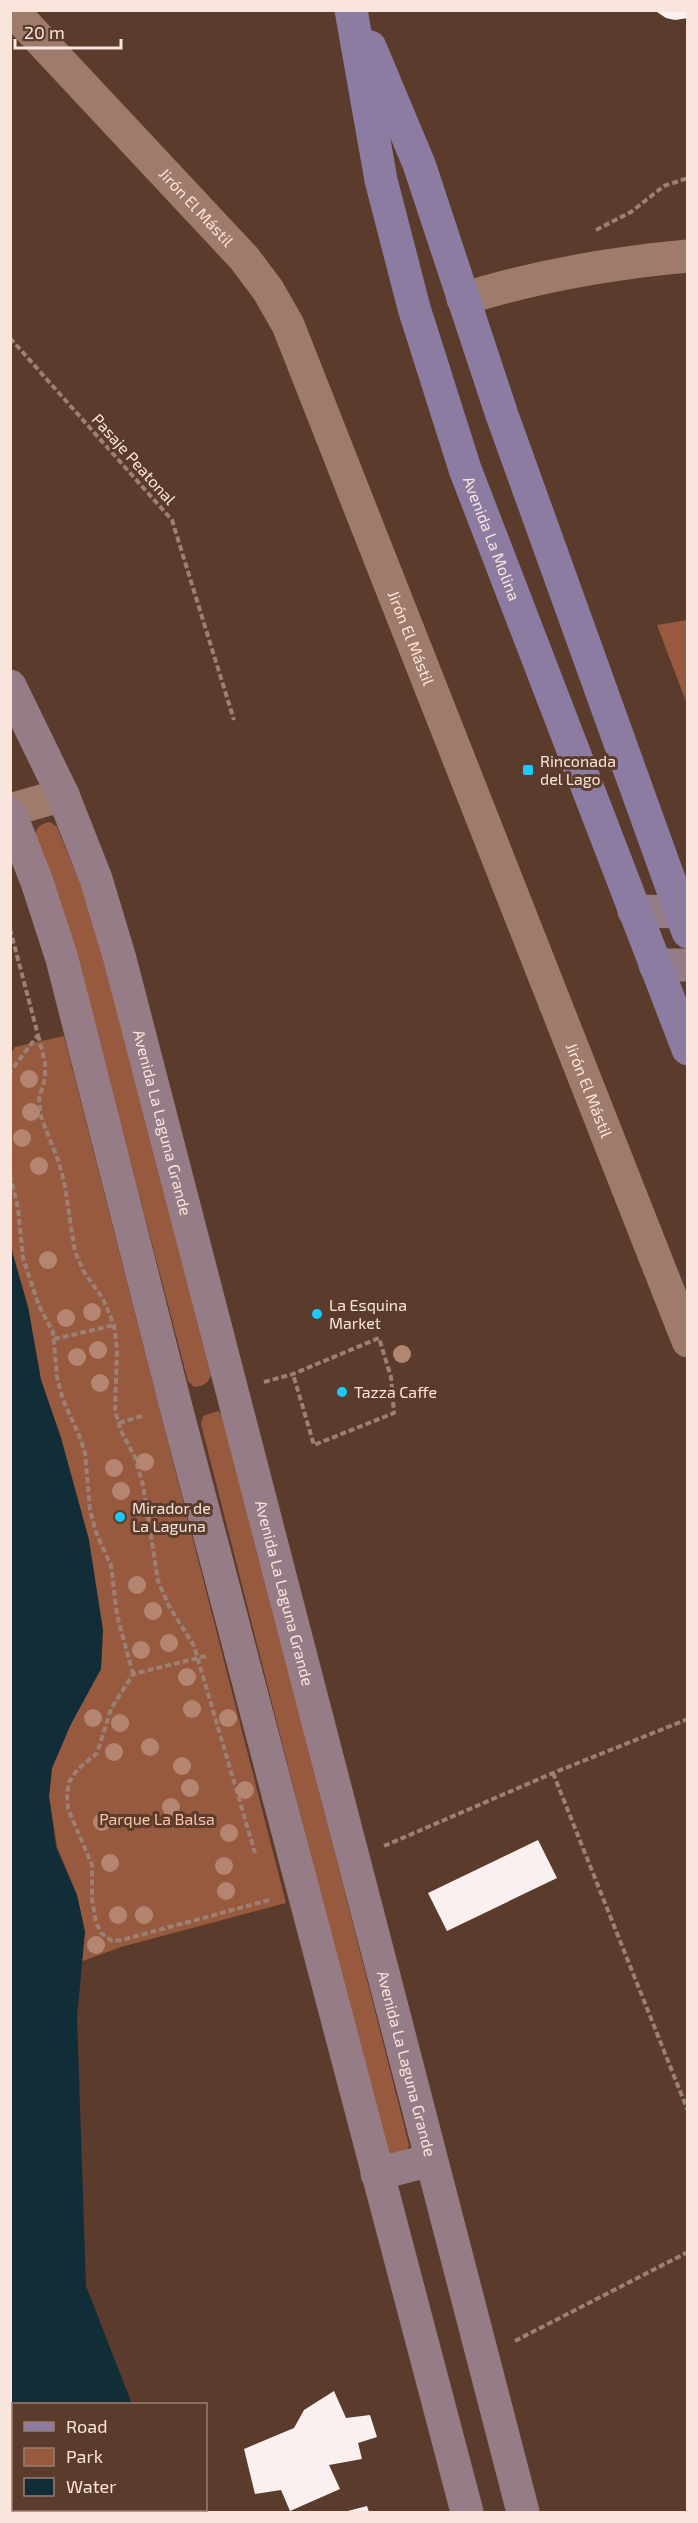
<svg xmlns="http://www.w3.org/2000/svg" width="698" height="2523" viewBox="0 0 698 2523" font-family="'Exo 2',sans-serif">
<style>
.green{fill:#985a3e}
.water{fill:#112e38}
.building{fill:#faf0ef}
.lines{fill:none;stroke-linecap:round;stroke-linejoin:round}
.path{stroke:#9b8073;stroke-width:4;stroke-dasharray:6 3;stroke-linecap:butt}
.street{stroke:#9f7b6b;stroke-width:33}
.secondary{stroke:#967c87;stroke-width:33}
.primary{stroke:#8c7ca2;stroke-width:33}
.tree{fill:#b48570}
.poi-dot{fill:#1bcafc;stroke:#5a3b2c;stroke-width:2}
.labels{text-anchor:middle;stroke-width:6;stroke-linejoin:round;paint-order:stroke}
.street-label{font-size:16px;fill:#fae5dc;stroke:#5a3b2c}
.poi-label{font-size:16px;fill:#fae5dc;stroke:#5a3b2c;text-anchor:start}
.park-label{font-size:16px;fill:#fdc1a7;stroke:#5a3b2c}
</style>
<rect width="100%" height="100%" fill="#5a3b2c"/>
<path class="green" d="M 687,620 L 688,620 L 687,704 L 657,625 Z
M 50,822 L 57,827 L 82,888 L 103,954 L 211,1375 C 208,1384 203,1386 194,1387 L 188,1381 L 78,961 L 35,837 C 36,827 40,824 50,822 Z
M 64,1036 L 286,1903 L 121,1947 L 80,1962 L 85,1932 L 77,1895 L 57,1847 L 49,1796 L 52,1768 L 70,1726 L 89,1540 L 61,1438 L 41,1380 L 28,1307 L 11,1246 L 10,1055 L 15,1047 Z
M 218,1411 L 224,1417 L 409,2145 L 407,2152 L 392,2156 L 386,2151 L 201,1424 L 203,1416 Z"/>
<path class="water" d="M 10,1246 L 28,1307 L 41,1380 L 61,1438 L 89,1540 L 103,1630 L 101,1669 L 70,1726 L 52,1768 L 49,1796 L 56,1847 L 77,1895 L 85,1932 L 77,2017 L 86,2286 L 132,2404 L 14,2404 L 14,2510 L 159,2510 L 160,2512 L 11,2512 Z"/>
<path class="building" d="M 654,10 L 688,10 L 688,18 L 675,20 L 666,18 Z
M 538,1840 L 557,1878 L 447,1931 L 428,1893 Z
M 334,2391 L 346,2418 L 370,2415 L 377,2437 L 358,2443 L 362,2459 L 329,2465 L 340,2489 L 290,2511 L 281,2490 L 255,2494 L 244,2449 L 294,2428 L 304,2410 Z
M 367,2506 L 369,2512 L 344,2512 Z"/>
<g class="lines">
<path class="path" d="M 596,230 L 631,212 L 664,186 L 688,178
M 10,338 L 172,520 L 234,720
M 10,929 L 38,1035 L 10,1072
M 38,1035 L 45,1062 L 45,1079 L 39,1098 L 41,1117 L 58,1160 L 64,1181 L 75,1252 L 84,1272 L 103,1299 L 114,1325 L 117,1350 L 115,1411 L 121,1431 L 135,1457 L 143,1485 L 158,1581 L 169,1606 L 194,1646 L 255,1853
M 10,1175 L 18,1208 L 23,1258 L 39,1306 L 53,1332 L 57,1377 L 63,1400 L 79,1435 L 85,1453 L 90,1510 L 96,1532 L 111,1566 L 117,1615 L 133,1674
M 54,1339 L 115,1325
M 264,1382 L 293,1374 L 379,1338 L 391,1377 L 394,1413 L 314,1445 L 293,1374
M 119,1423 L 142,1416
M 206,1656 L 133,1674 L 111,1709 L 97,1753 L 77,1770 L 69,1782 L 67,1794 L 68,1809 L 92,1865 L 92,1899 L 96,1922 L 101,1933 L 112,1941 L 122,1940 L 269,1900
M 553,1773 L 688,2111
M 384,1846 L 553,1773 L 688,1719
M 515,2341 L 688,2252"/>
<g class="street">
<path id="s1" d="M 12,10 L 244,258 L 268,290 L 288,325 L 688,1341"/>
<path d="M 463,299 C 536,276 611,263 688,256"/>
<path d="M 10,810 L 63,795"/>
</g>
<g class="secondary">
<path id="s2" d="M 10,686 L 63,795 L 96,879 L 120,959 L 523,2512"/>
<path d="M 10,813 L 37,882 L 62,959 L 176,1407 L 467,2512"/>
<path d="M 634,911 L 688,912"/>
<path d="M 655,965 L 688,965"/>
<path d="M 377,2174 L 431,2160"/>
</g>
<g class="primary">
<path id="s3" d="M 351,10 L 381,180 L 414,308 L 465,469 L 688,1049"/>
<path d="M 370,47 L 419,164 L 502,415 L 688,932"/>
</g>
</g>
<g class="tree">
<circle cx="29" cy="1079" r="9"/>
<circle cx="31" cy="1112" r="9"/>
<circle cx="22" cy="1138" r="9"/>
<circle cx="39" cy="1166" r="9"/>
<circle cx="48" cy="1260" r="9"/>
<circle cx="92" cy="1312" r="9"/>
<circle cx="66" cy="1318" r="9"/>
<circle cx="98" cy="1350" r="9"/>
<circle cx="402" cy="1354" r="9"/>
<circle cx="77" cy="1357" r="9"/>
<circle cx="100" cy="1383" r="9"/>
<circle cx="145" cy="1462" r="9"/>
<circle cx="114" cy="1468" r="9"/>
<circle cx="121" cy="1491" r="9"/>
<circle cx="137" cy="1585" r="9"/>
<circle cx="153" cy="1611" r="9"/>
<circle cx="169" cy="1643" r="9"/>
<circle cx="141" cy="1650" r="9"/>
<circle cx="187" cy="1677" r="9"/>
<circle cx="192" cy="1709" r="9"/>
<circle cx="93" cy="1718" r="9"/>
<circle cx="228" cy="1718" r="9"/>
<circle cx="120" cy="1723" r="9"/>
<circle cx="150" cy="1747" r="9"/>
<circle cx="114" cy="1752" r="9"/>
<circle cx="182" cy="1766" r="9"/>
<circle cx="190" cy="1788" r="9"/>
<circle cx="245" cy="1790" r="9"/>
<circle cx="171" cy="1807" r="9"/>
<circle cx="102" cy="1822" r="9"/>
<circle cx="229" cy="1833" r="9"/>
<circle cx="110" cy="1863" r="9"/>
<circle cx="224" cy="1866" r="9"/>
<circle cx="226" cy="1891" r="9"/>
<circle cx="118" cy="1915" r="9"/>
<circle cx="144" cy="1915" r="9"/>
<circle cx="96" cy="1945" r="9"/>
</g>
<g class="poi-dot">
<rect x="522" y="764" width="12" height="12" rx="3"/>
<circle cx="317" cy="1314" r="6"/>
<circle cx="342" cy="1392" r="6"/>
<circle cx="120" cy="1517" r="6"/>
</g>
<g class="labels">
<g class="street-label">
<text dy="6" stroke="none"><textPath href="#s1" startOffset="270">Jirón El Mástil</textPath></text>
<text transform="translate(134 459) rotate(48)" y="6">Pasaje Peatonal</text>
<text dy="6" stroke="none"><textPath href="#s3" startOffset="548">Avenida La Molina</textPath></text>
<text dy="6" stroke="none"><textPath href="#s1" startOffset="756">Jirón El Mástil</textPath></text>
<text dy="6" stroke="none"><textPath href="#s1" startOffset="1242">Jirón El Mástil</textPath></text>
<text dy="6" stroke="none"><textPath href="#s2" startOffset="464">Avenida La Laguna Grande</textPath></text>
<text dy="6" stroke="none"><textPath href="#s2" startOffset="950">Avenida La Laguna Grande</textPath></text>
<text dy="6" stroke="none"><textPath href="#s2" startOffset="1436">Avenida La Laguna Grande</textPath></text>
</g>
<g class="poi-label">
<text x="540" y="767">Rinconada<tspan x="540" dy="18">del Lago</tspan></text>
<text x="329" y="1311">La Esquina<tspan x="329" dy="18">Market</tspan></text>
<text x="354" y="1398">Tazza Caffe</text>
<text x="132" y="1514">Mirador de<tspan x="132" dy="18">La Laguna</tspan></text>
</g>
<g class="park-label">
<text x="157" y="1825">Parque La Balsa</text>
</g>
</g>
<rect width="698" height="2523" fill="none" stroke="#fae5dc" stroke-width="24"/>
<rect x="12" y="2403" width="195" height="108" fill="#5a3b2c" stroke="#9a7f72" stroke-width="1.5"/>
<rect x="24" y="2422" width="30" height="9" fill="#8c7ca2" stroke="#9a7f72" stroke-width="1.5"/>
<text x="66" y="2433" font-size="18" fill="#fae5dc">Road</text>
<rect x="24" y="2448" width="30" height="18" fill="#985a3e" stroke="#9a7f72" stroke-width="1.5"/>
<text x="66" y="2463" font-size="18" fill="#fae5dc">Park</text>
<rect x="24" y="2478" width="30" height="18" fill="#112e38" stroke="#9a7f72" stroke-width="1.5"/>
<text x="66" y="2493" font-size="18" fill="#fae5dc">Water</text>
<path d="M15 39v9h106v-9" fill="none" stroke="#fae5dc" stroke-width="3"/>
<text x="24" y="39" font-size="18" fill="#fae5dc" stroke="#5a3b2c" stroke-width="4.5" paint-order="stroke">20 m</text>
</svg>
